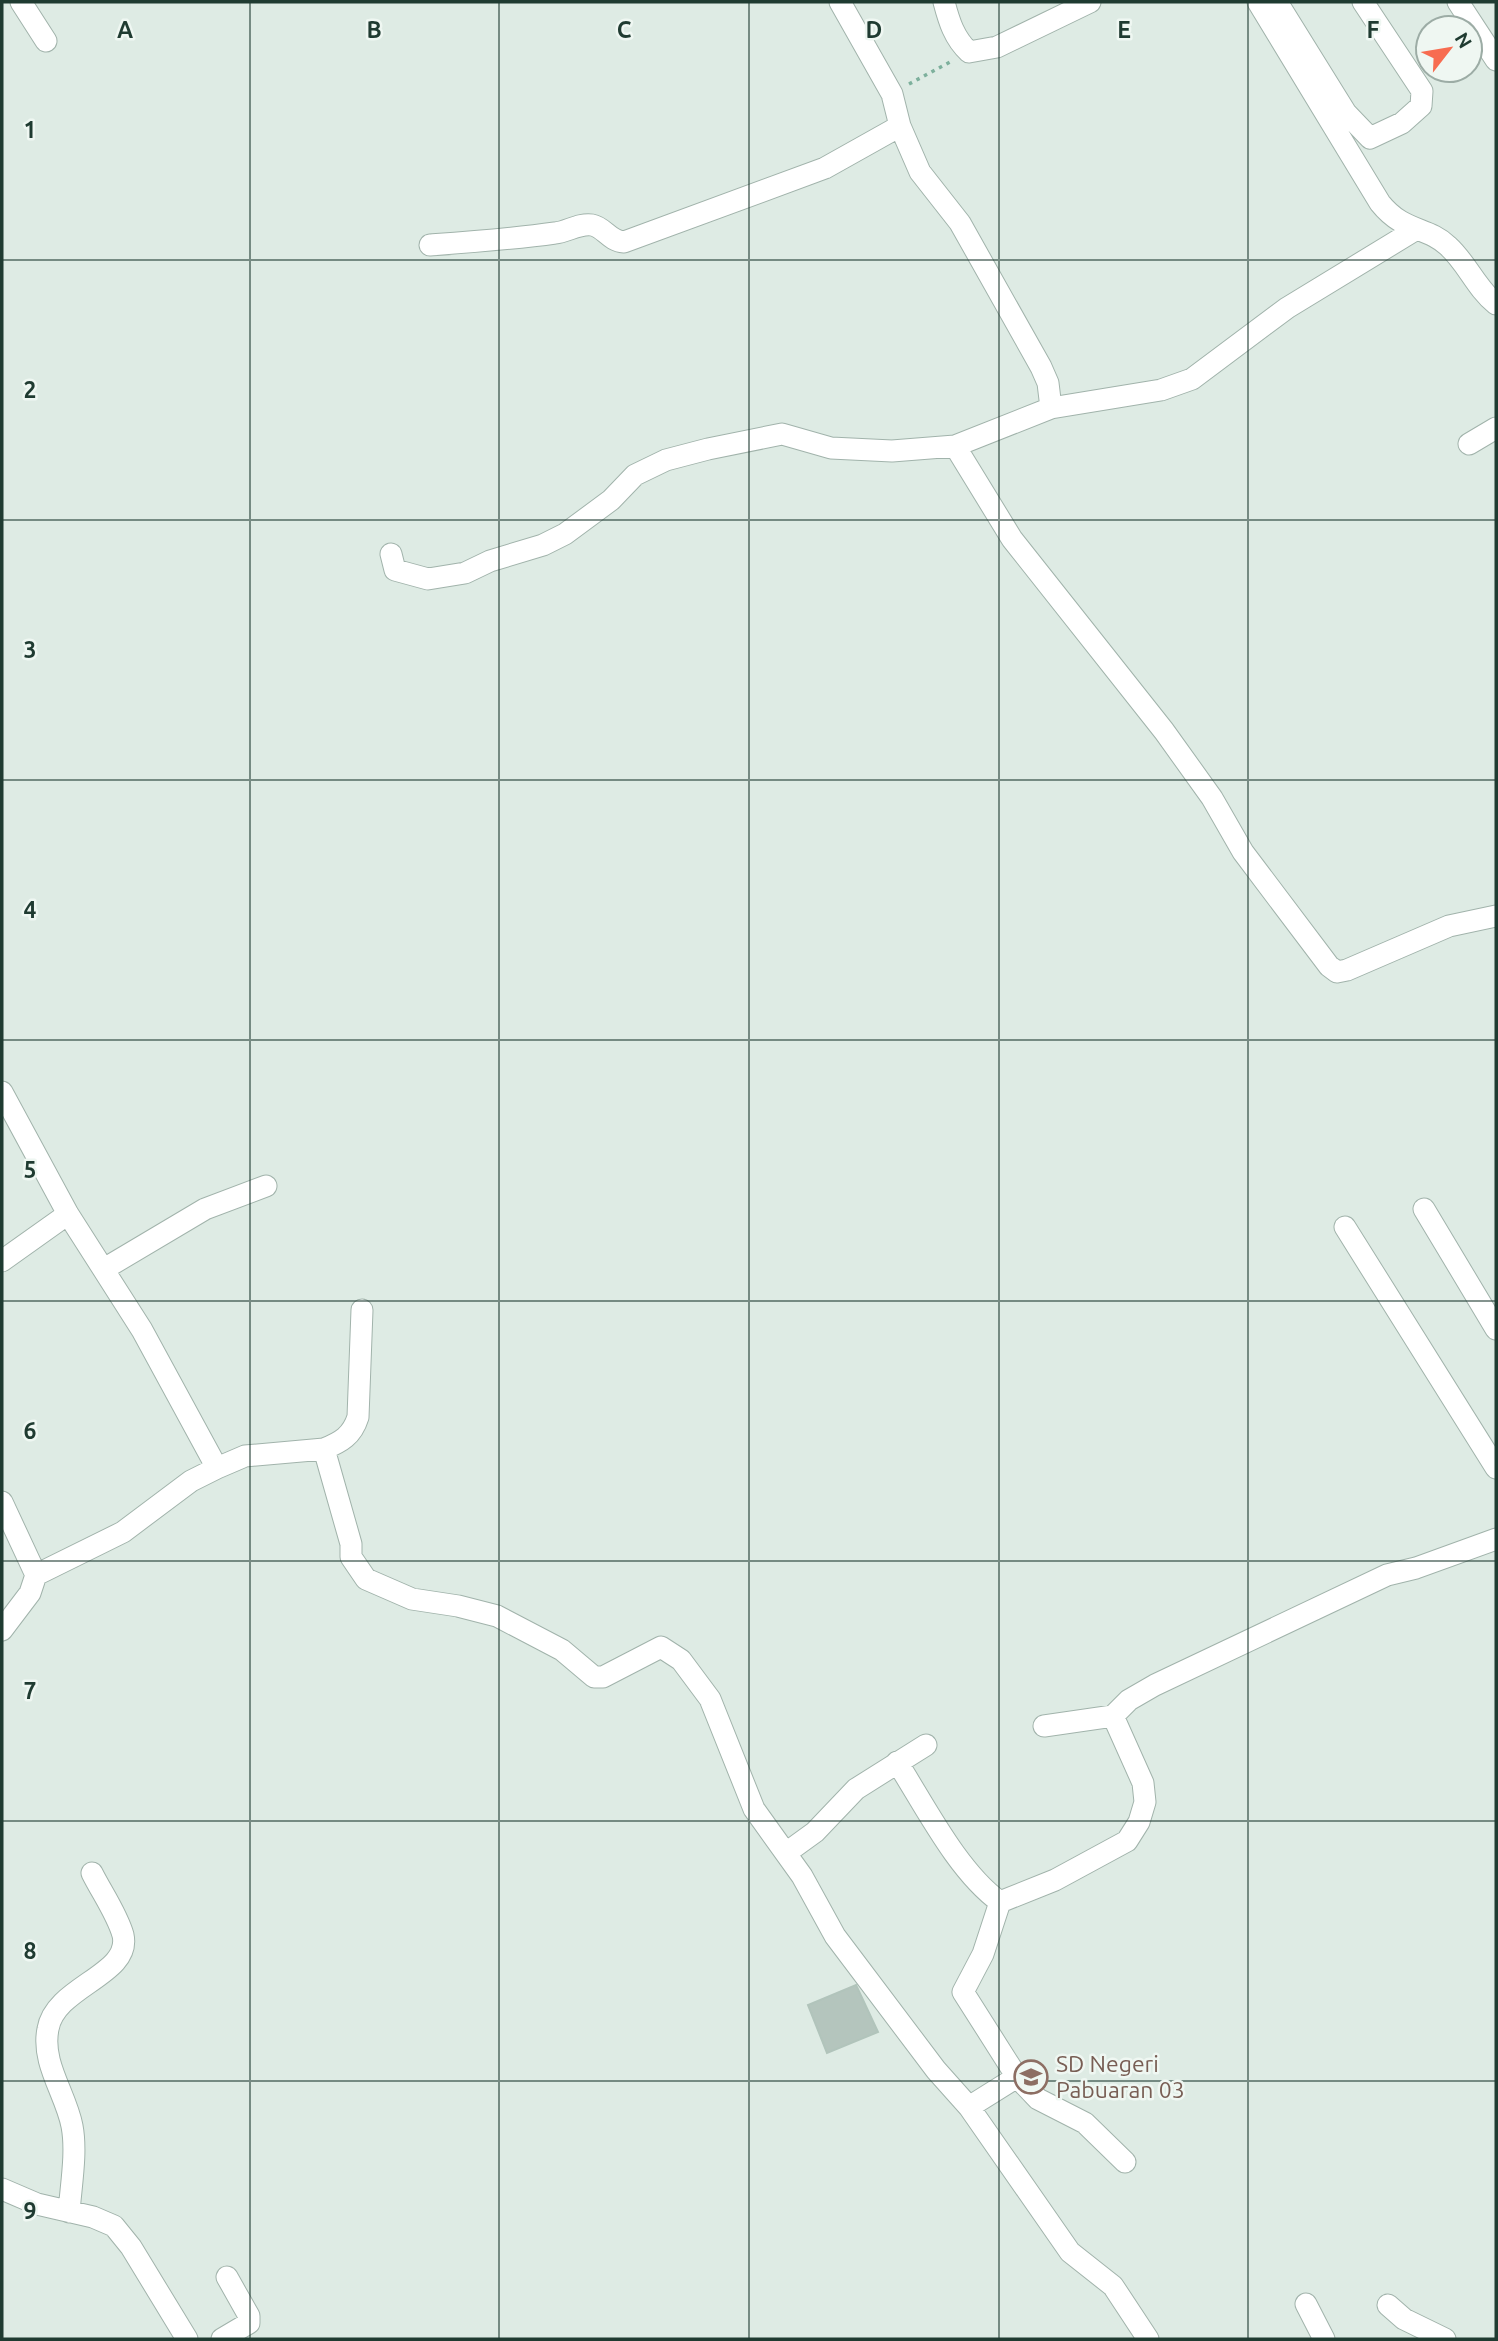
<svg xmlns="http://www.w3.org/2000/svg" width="1498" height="2341" viewBox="0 0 1498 2341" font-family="Ubuntu,sans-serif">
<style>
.building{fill:#b4c5bd;stroke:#b1c4bb;stroke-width:2}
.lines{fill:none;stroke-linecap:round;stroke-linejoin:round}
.minor-casing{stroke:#a1b3ab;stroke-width:23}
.path{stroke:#7db09c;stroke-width:3.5;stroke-dasharray:3.5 5;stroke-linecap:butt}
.minor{stroke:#fff;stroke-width:21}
.grid{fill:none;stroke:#1f3b31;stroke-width:2;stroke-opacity:0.55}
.labels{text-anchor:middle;stroke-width:5;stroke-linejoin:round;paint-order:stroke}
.education-label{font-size:23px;fill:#785e54;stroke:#eff7f2;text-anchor:start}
.grid-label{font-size:23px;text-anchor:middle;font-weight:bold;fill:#1f3b31;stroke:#eff7f2;stroke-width:5;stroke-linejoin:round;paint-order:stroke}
</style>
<rect width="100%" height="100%" fill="#deebe4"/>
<path class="building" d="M 856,1985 L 878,2032 L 827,2053 L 808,2005 Z"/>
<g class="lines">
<defs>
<path id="minor" d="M 21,2 L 46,41
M 944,2 C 949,21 954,38 969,52 L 997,47 L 1090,2
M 1258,2 L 1380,203 C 1404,233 1427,226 1448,246 C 1467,263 1476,288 1496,304
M 1277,2 L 1346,113 L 1370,138 L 1402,123 L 1421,106 L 1422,91 L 1363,2
M 1458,2 L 1496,60
M 430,245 C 471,242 513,239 555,233 C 567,232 579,223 592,225 C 604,227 609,241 624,242 L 825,168 L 900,126
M 1051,408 L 1161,390 L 1192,379 L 1287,308 L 1415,230
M 1469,444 L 1496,428
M 955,446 L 1012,539 L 1164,731 L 1212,798 L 1243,852 L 1329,966 L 1337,972 L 1347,970 L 1449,926 L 1496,916
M 391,554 L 395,570 L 428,579 L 465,573 L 490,561 L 543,545 L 565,534 L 611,500 L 635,475 L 666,460 L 708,449 L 782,434 L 831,448 L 892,451 L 955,446 L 1051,408 L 1048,383 L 1041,367 L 960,223 L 920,172 L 900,126 L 892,94 L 840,2
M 2,1092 L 68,1214 L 142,1330 L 217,1468 L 245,1456 L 324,1449 L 351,1544 L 351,1557 L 366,1579 L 412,1599 L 458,1606 L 497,1616 L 562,1650 L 594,1677 L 603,1677 L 661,1647 L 681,1660 L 710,1699 L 754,1809 L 802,1876 L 835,1936 L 936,2070 L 969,2107 L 1070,2252 L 1113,2286 L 1148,2339
M 1424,1209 L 1496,1329
M 1345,1227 L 1496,1468
M 2,1261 L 68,1214
M 104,1269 L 205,1209 L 266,1186
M 324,1449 C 341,1442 352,1436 358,1417 L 362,1310
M 2,1502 L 36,1575 L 30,1593 L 2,1630
M 36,1575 L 123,1532 L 191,1481 L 217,1468
M 1044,1726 L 1113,1716
M 897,1762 C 925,1806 958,1872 1000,1902 L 983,1954 L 963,1992 L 1017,2077 L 969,2107
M 786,1853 L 815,1832 L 856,1789 L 926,1745
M 1000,1902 L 1055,1880 L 1127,1841 L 1139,1822 L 1145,1802 L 1143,1783 L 1113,1716 L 1129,1700 L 1155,1685 L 1387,1575 L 1416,1568 L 1496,1539
M 1017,2077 L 1038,2099 L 1085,2123 L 1125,2162
M 2,2189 L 37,2204 L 93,2217 L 114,2226 L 131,2247 L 187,2339
M 69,2212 C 71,2185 77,2152 72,2126 C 66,2094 41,2063 48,2029 C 55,1986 132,1975 123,1935 C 117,1914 102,1893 92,1873
M 1306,2304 L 1324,2339
M 1388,2305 L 1404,2319 L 1445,2339
M 222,2339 L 249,2323 L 249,2316 L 227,2277"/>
</defs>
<use href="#minor" class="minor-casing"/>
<path class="path" d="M 909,84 L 952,61"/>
<use href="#minor" class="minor"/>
</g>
<path class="grid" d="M 250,2 L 250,2339M 499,2 L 499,2339M 749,2 L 749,2339M 999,2 L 999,2339M 1248,2 L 1248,2339M 2,260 L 1496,260M 2,520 L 1496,520M 2,780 L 1496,780M 2,1040 L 1496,1040M 2,1301 L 1496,1301M 2,1561 L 1496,1561M 2,1821 L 1496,1821M 2,2081 L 1496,2081"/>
<defs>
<symbol id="school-ring" viewBox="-11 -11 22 22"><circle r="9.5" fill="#eff7f2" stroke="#8d6e63" stroke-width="1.5"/><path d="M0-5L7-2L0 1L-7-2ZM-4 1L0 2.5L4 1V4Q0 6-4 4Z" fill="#8d6e63"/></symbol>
</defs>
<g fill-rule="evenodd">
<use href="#school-ring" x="1012" y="2058" width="38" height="38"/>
</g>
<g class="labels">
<g class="education-label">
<text x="1056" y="2072">SD Negeri<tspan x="1056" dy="26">Pabuaran 03</tspan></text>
</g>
</g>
<g class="grid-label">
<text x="125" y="38">A</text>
<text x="374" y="38">B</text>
<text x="624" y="38">C</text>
<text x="874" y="38">D</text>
<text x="1124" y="38">E</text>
<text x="1373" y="38">F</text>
<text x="30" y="138">1</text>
<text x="30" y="398">2</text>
<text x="30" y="658">3</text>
<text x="30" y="918">4</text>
<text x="30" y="1178">5</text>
<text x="30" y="1439">6</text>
<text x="30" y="1699">7</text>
<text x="30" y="1959">8</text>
<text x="30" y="2219">9</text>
</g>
<rect width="1498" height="2341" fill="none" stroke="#1f3b31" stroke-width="7"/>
<g transform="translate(1449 49) rotate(59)"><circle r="33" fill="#eff7f2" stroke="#9caca5" stroke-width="2"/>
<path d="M0-5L12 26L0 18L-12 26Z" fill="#f76c50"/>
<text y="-10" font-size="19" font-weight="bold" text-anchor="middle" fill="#1f3b31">N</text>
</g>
</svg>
